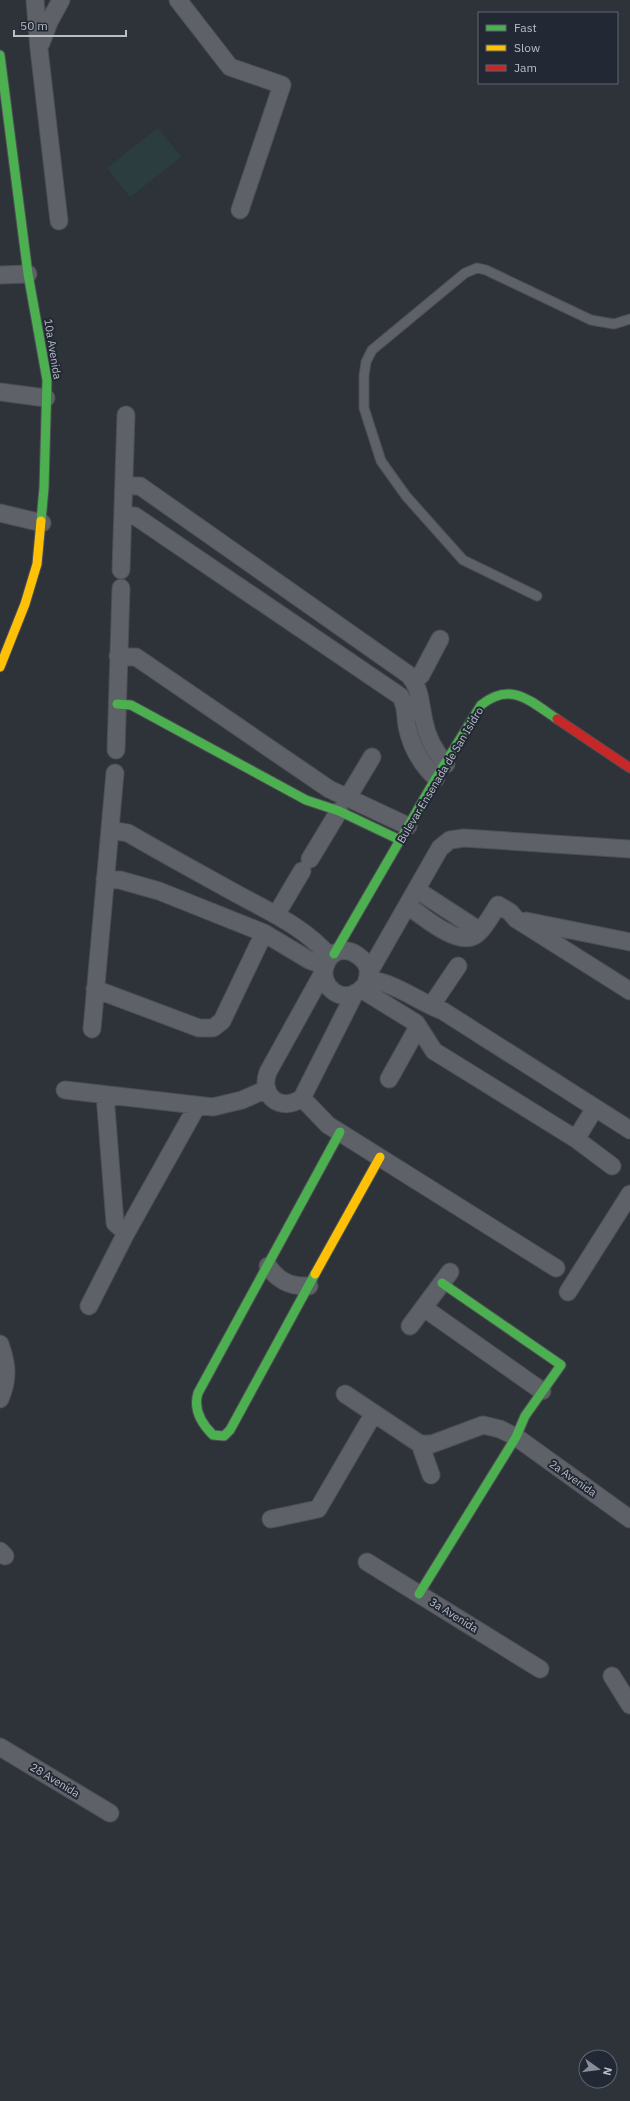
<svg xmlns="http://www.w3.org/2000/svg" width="630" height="2101" viewBox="0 0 630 2101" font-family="'IBM Plex Sans',sans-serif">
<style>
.green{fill:#2c3d40}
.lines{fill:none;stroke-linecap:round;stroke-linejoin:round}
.lane-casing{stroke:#4c4f54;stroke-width:11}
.street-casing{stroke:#4c4f54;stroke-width:19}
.fast-casing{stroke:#4c4f54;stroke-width:11}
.slow-casing{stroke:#4c4f54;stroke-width:11}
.jam-casing{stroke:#4c4f54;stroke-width:11}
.lane{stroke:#5e6168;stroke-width:9}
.street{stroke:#5e6168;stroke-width:17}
.fast{stroke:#4caf50;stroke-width:9}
.slow{stroke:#ffc107;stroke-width:9}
.jam{stroke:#c62828;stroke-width:9}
.labels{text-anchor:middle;stroke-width:4;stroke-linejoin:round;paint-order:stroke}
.street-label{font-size:11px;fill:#b9bfc9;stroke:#222934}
</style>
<rect width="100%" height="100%" fill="#2e333a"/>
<path class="green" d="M 158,128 L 181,157 L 130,197 L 107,168 Z"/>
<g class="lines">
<defs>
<path id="lane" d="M 537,596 L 463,560 L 406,496 L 381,461 L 364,408 L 364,376 L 366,362 L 372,350 L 465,273 L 477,268 L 486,270 L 591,320 L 614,324 L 630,319"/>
<path id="street" d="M 35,0 L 39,49 L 59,221
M 178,0 L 230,67 L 282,85 L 240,210
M 41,43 L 49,22 L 61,0
M 0,275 L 28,274
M 0,392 L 46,398
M 124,485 L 140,486 L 409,675 C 421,689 420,704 424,721 C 427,738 435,752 446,764
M 0,513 L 42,523
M 123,515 L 135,516 L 400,696 C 407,705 405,716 407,726 C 411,747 421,764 436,778
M 121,570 L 126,415
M 118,656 L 136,657 L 329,789 L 408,826
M 414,681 L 421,675 L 440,639
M 116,750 L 121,588
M 348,797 L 372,757
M 110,830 L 128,833 C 164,854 201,874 237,894 C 270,912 306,928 330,957
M 310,859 L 339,811
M 105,879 L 120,880 L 159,891 L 264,933 L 309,960 L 325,966
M 417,890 L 480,931
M 408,906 C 424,917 461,950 478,933 C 486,926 492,914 498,905 L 510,912 L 516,919 L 630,991
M 276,915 L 302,871
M 526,921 L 630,942
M 324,971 C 323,988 341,1003 358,992 C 393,968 333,925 324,971 L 268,1072 C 259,1096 281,1113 302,1098 L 355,993
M 368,974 L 440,848 L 450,840 L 464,838 L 630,849
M 367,979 C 396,983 417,1001 443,1011 L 630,1130
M 95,989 L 199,1028 L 213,1028 L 222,1021 L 264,933
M 361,989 L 416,1023 L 434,1051 L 576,1139 L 612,1166
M 431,1006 L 458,966
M 92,1029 L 115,773
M 389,1079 L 418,1027
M 65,1090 L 213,1107 L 242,1100 L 267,1089
M 105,1095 L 115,1223 L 126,1233
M 302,1098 L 328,1125 L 556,1268
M 576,1139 L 595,1108
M 268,1266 C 278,1281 291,1287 309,1286
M 568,1292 L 630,1194
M 89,1306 L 126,1233 L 197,1106
M 424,1308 L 542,1391
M 410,1326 L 450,1272
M 0,1344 C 7,1364 9,1378 0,1399
M 345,1394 L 420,1444 L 432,1444 L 483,1425 L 500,1429 L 516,1437 L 630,1519
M 420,1444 L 431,1475
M 271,1519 L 318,1509 L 374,1413
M 0,1551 L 5,1556
M 367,1562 L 540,1669
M 612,1676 L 630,1705
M 0,1747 L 110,1813"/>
<path id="fast" d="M 0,55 L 28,274 L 47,380 L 44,488 L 41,521
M 117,704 L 131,705 L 306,800 L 339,811 L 400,840
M 334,954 L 436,778 L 481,705 C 511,681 530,701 557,719
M 315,1274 L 230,1430 L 224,1436 L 213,1435 C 202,1424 193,1409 198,1393 L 340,1132
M 419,1594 L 516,1437 L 525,1416 L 561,1365 L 442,1283"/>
<path id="slow" d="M 0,667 L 25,604 L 37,564 L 41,521
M 315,1274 L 380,1157"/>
<path id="jam" d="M 557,719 L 630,768"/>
</defs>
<use href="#lane" class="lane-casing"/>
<use href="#street" class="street-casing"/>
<use href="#fast" class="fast-casing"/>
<use href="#slow" class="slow-casing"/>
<use href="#jam" class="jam-casing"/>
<use href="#lane" class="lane"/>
<use href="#street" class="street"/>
<use href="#fast" class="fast"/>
<use href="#slow" class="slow"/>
<use href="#jam" class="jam"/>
</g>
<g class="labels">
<g class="street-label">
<text transform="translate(53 349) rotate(81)" y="4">10a Avenida</text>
<text transform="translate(440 775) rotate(-59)" y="4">Bulevar Ensenada de San Isidro</text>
<text transform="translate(573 1478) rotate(35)" y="4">2a Avenida</text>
<text transform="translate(454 1615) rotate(32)" y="4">3a Avenida</text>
<text transform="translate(55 1780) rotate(31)" y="4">28 Avenida</text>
</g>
</g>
<rect x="478" y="12" width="140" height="72" fill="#222934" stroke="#5e6570"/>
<rect x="486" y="25" width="20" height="6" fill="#4caf50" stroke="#5e6570"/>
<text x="514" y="32" font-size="12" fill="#b9bfc9">Fast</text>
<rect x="486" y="45" width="20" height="6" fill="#ffc107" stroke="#5e6570"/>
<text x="514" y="52" font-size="12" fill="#b9bfc9">Slow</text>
<rect x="486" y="65" width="20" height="6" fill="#c62828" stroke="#5e6570"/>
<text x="514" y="72" font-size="12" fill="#b9bfc9">Jam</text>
<g transform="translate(598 2069) rotate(104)"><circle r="19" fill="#222934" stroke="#5e6570"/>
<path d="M0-3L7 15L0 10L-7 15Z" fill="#888e97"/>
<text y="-6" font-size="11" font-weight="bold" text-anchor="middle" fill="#b9bfc9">N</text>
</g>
<path d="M14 30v6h112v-6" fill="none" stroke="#b9bfc9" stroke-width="2"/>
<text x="20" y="30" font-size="12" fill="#b9bfc9" stroke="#222934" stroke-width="3" paint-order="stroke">50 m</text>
</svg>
